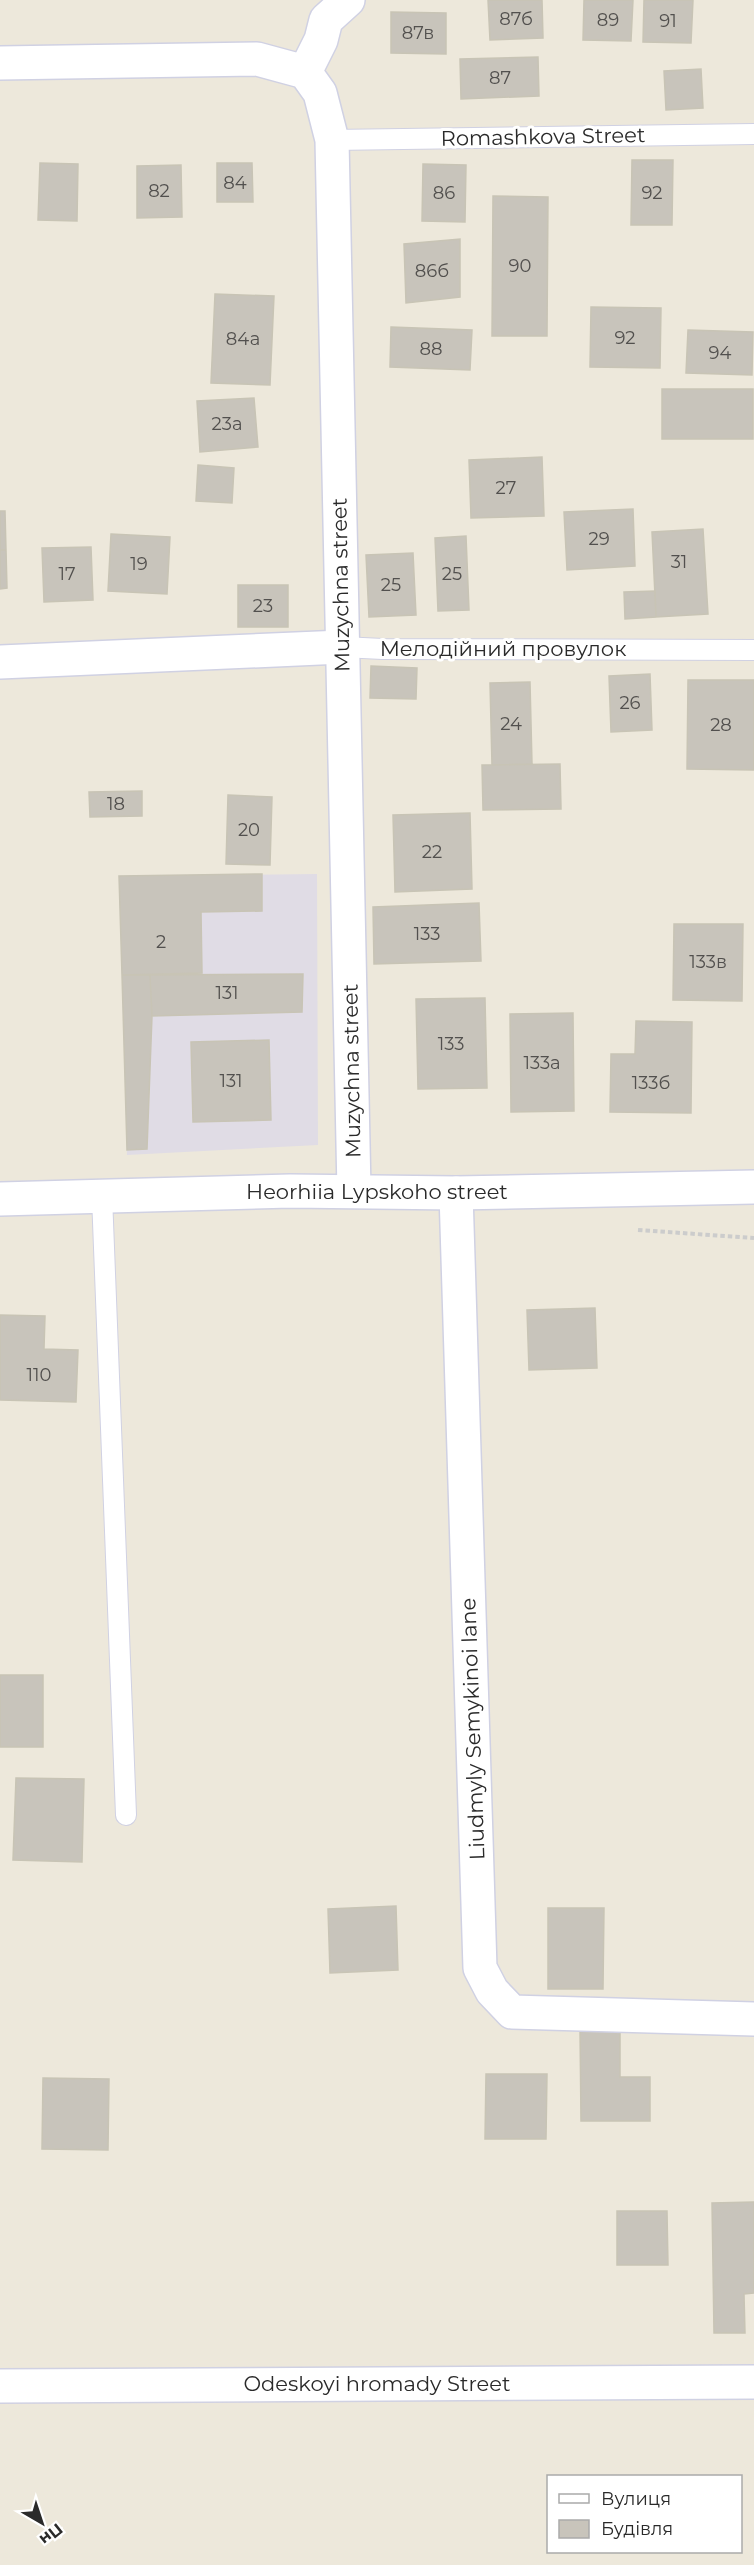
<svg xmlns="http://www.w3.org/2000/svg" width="754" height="2565" viewBox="0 0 754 2565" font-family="Montserrat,sans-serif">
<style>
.industrial{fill:#e0dce5}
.building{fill:#c8c4bb;stroke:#c8c4b5;stroke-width:1.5}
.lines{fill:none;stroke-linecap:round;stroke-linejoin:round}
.service-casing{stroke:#d0d1e3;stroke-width:22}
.minor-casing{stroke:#d0d1e3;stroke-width:36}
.tertiary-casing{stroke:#d0d1e3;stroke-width:36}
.path{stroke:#ccc;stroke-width:4;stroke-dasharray:4.5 3;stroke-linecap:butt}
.service{stroke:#fff;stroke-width:20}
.minor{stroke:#fff;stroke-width:33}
.tertiary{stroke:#fff;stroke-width:33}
.labels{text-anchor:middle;stroke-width:6;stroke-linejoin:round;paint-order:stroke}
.number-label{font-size:18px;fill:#52504e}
.street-label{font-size:21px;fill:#2a2a2a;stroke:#fff}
</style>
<rect width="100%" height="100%" fill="#ede8db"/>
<path class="industrial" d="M 317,874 L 318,1145 L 127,1155 L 119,876 Z"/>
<path class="building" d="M 488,0 L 542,0 L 543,38 L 490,40 Z
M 584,0 L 633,0 L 631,41 L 583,40 Z
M 644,0 L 693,0 L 691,43 L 643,42 Z
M 391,12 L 446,13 L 446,54 L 391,53 Z
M 538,57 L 539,96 L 461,99 L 460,59 Z
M 701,69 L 703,108 L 666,110 L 664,71 Z
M 632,160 L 673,160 L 672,225 L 631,225 Z
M 40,163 L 78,164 L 77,221 L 38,220 Z
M 217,163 L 252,163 L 253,202 L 217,202 Z
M 423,164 L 466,165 L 465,222 L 422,221 Z
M 181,165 L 182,217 L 137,218 L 137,166 Z
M 493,196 L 548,197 L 547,336 L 492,336 Z
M 460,239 L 460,297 L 406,303 L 404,244 Z
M 215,294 L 274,296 L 270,385 L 211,383 Z
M 591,307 L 661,308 L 660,368 L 590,367 Z
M 391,327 L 472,330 L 470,370 L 390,367 Z
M 688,330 L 753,332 L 752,375 L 686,373 Z
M 662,389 L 753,389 L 753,439 L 662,439 Z
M 254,398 L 258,447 L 200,452 L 197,401 Z
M 542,457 L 544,516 L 471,518 L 469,460 Z
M 198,465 L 234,468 L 232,503 L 196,501 Z
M 633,509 L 635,566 L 567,570 L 564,512 Z
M 0,511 L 5,511 L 6,550 L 0,550 Z
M 703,529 L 708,614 L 656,617 L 652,532 Z
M 111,534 L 170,537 L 167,594 L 108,591 Z
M 466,536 L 469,610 L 438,611 L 435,538 Z
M 91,547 L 93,600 L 44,602 L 42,548 Z
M 0,550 L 6,550 L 7,588 L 0,589 Z
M 413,553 L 416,615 L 369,617 L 366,555 Z
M 238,585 L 288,585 L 288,627 L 238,627 Z
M 655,591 L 656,617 L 625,619 L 624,592 Z
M 371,666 L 417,668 L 416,699 L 370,698 Z
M 650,674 L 652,730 L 611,732 L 609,676 Z
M 688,680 L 754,680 L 754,770 L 687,769 Z
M 530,682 L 532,764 L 492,765 L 490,683 Z
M 560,764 L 561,809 L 483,810 L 482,765 Z
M 142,791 L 142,816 L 90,817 L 89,792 Z
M 228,795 L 272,797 L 270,865 L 226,864 Z
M 470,813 L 472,889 L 395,892 L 393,815 Z
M 262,874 L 262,911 L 201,912 L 202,973 L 122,975 L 119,876 Z
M 479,903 L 481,961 L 374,964 L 373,907 Z
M 674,924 L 743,924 L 742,1001 L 673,1000 Z
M 303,974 L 302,1012 L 152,1016 L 150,975 Z
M 122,975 L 150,975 L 152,1016 L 147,1149 L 127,1150 Z
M 485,998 L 487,1088 L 418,1089 L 416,999 Z
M 573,1013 L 574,1111 L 511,1112 L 510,1014 Z
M 636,1021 L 692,1022 L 691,1113 L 610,1112 L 611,1054 L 635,1054 Z
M 269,1040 L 271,1120 L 193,1122 L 191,1042 Z
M 595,1308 L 597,1368 L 529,1370 L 527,1310 Z
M 0,1315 L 45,1316 L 44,1349 L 78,1350 L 76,1402 L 0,1400 Z
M 0,1675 L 43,1675 L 43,1747 L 0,1747 Z
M 16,1778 L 84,1779 L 82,1862 L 13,1860 Z
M 396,1906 L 398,1970 L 330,1973 L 328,1909 Z
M 548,1908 L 604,1908 L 603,1989 L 548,1989 Z
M 580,2029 L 620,2029 L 620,2077 L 650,2077 L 650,2121 L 581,2121 Z
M 486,2074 L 547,2074 L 546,2139 L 485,2139 Z
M 43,2078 L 109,2079 L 108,2150 L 42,2149 Z
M 754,2202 L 754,2293 L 744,2294 L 745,2333 L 714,2333 L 712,2203 Z
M 617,2211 L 667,2211 L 668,2265 L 617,2265 Z"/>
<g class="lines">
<defs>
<path id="service" d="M 332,140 L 754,134
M 342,647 L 383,649 L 754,650
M 102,1196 L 126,1815"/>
<path id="minor" d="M 305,72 L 321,40 L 326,20 L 348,0
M 0,662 L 342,647
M 456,1193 L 480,1968 L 492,1991 L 512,2012 L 754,2019
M 0,2386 L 754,2382"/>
<path id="tertiary" d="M 0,63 L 257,59 L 305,72 L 320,93 L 332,140 L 354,1191
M 0,1199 L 290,1191 L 456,1193 L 754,1187"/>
</defs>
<use href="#service" class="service-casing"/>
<use href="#minor" class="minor-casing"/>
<use href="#tertiary" class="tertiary-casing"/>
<path class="path" d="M 638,1230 L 754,1238"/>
<use href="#service" class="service"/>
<use href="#minor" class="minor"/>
<use href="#tertiary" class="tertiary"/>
</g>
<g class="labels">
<g class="number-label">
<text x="516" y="25">87б</text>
<text x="608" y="26">89</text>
<text x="668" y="27">91</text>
<text x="418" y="39">87в</text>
<text x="500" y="84">87</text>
<text x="235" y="189">84</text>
<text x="159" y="197">82</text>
<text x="444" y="199">86</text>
<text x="652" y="199">92</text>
<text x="520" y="272">90</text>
<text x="432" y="277">86б</text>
<text x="625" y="344">92</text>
<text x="243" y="345">84а</text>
<text x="431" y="355">88</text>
<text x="720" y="359">94</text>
<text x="227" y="430">23а</text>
<text x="506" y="494">27</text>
<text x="599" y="545">29</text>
<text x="679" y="568">31</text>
<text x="139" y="570">19</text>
<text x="67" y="580">17</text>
<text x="452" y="580">25</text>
<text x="391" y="591">25</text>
<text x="263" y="612">23</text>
<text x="630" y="709">26</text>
<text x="511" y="730">24</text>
<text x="721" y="731">28</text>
<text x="116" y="810">18</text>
<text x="249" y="836">20</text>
<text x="432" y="858">22</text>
<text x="427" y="940">133</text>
<text x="161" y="948">2</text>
<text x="708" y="968">133в</text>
<text x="227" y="999">131</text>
<text x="451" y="1050">133</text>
<text x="542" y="1069">133а</text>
<text x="231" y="1087">131</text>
<text x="651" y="1089">133б</text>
<text x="39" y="1381">110</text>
</g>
<g class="street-label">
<text transform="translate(543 137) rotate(-1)" y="7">Romashkova Street</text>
<text transform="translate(341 585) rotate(-91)" y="7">Muzychna street</text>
<text x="503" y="656">Мелодійний провулок</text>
<text transform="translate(352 1071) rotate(-91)" y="7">Muzychna street</text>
<text x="377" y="1199">Heorhiia Lypskoho street</text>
<text transform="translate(473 1729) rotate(-92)" y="7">Liudmyly Semykinoi lane</text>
<text x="377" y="2391">Odeskoyi hromady Street</text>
</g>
</g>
<rect x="547" y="2475" width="195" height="78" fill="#ffffff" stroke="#aaaaaa" stroke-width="1.5"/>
<rect x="559" y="2494" width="30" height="9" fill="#ffffff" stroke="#aaaaaa" stroke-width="1.5"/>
<text x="601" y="2505" font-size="18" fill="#2a2a2a">Вулиця</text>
<rect x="559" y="2520" width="30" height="18" fill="#c8c4bb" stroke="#aaaaaa" stroke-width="1.5"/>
<text x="601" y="2535" font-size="18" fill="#2a2a2a">Будівля</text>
<g transform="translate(42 2523) rotate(141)" stroke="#ffffff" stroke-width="4.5" paint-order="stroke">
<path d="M0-4.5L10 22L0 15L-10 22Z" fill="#2a2a2a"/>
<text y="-9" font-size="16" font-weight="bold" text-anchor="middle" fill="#2a2a2a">Пн</text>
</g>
</svg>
